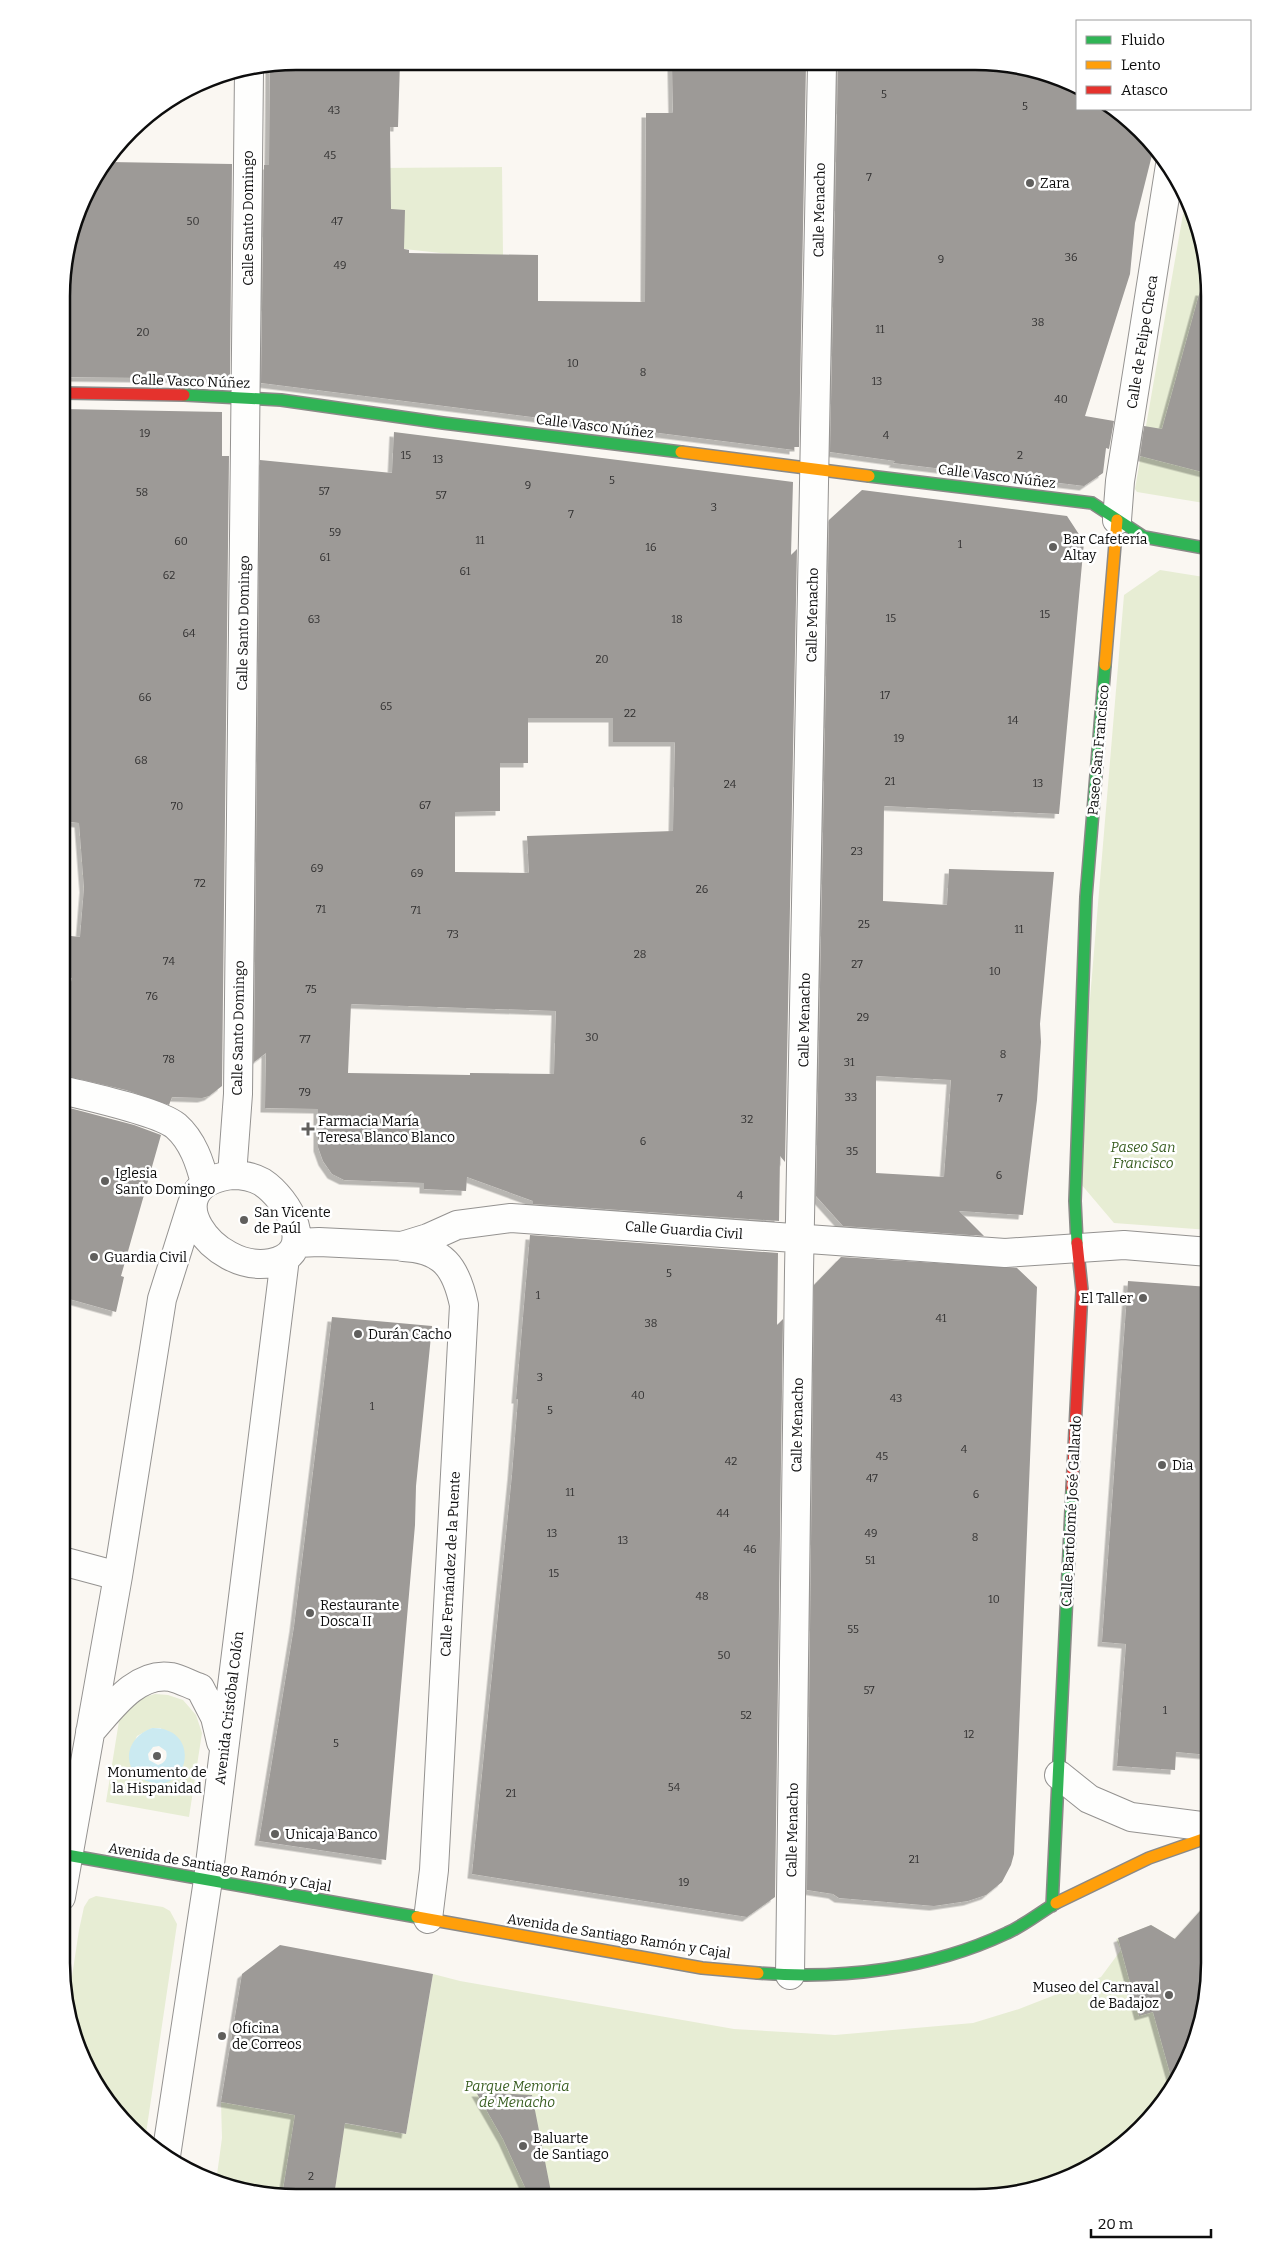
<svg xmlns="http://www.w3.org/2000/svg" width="1271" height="2259" viewBox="0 0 1271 2259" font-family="Bitter,serif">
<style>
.green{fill:#e7edd4;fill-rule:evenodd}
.water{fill:#cbeaf1;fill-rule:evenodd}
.building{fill:#9d9a97;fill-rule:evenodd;filter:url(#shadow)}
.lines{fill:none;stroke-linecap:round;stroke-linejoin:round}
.street-casing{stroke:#949290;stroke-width:30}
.fast-casing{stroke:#8a8987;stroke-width:14}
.slow-casing{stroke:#8a8987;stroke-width:14}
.jam-casing{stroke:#8a8987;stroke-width:14}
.street{stroke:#fefefd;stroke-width:28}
.fast{stroke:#30b455;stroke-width:11}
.slow{stroke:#ff9f0a;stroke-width:11}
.jam{stroke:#e5322d;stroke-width:11}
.poi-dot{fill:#605f5d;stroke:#fff;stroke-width:2}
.labels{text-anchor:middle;stroke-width:5;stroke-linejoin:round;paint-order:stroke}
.number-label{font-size:11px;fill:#313030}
.poi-label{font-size:14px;fill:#0d0d0d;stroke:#fff;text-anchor:start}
.street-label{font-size:14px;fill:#0d0d0d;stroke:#fff}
.park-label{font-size:14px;font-style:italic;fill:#3a5f23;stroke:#fff}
.rim{fill:none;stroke:#0d0d0d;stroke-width:2.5}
</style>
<defs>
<filter id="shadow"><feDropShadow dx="-4.5" dy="4.5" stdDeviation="0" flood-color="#0004"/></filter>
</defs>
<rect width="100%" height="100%" fill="#faf7f2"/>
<path class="green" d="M 502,167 L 503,255 L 450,254 L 404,249 L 382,209 L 382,168 Z
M 1186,197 L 1197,220 L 1210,296 L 1210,504 L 1137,492 L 1135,489 Z
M 1160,570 L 1210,578 L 1209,1230 L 1114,1223 L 1075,1177 L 1124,595 Z
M 155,1694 L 168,1695 L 183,1700 L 196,1715 L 202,1733 L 189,1817 L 106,1802 L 119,1721 L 135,1700 ZM 152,1728 L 161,1728 L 176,1776 L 130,1752 L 137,1736 Z
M 96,1896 L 163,1907 L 170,1911 L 177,1924 L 145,2140 L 101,2094 L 74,2039 L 68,2003 L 79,1930 L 84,1907 L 89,1899 Z
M 1200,1911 L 1209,1938 L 1209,1978 L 1197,2039 L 1161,2106 L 1118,2149 L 1051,2185 L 975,2198 L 334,2196 L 340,2157 L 290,2149 L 282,2196 L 265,2196 L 216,2182 L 222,2138 L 221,2102 L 406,2134 L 433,1974 L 460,1981 L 734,2029 L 835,2035 L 973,2023 L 1019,2009 L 1101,1977 L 1121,1950 L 1116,1939 L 1151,1925 L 1175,1939 Z"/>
<path class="water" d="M 152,1728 C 200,1727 191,1790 153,1783 C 145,1781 137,1777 133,1771 C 122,1752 135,1734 152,1728 ZM 159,1746 L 166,1751 C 168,1758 165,1763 158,1765 L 149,1760 L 148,1754 L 153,1747 Z"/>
<path class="building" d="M 296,61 L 400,62 L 398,127 L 390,127 L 391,209 L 405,210 L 404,249 L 409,250 L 409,253 L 538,255 L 538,301 L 645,302 L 646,113 L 673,113 L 672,64 L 806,64 L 799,447 L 794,447 L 794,450 L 261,383 L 264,165 L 269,165 L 270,66 Z
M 838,65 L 1020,66 L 1077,85 L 1077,109 L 1114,109 L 1130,119 L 1154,147 L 1135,223 L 1130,274 L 1085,416 L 1114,421 L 1109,449 L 1106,448 L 1103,473 L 1084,486 L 893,463 L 895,461 L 830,452 Z
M 109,162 L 232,164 L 230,379 L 63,377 L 63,266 L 86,192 Z
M 1200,291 L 1209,292 L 1210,296 L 1210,474 L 1140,456 L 1144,426 L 1162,429 Z
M 63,409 L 222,412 L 222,456 L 229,456 L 222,1086 L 209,1096 L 202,1098 L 172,1097 L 169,1105 L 126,1090 L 62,1075 L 62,1017 L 72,978 L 62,976 L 62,935 L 80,937 L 84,888 L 79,823 L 63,821 Z
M 394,432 L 793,482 L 791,555 L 797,549 L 785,1162 L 780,1156 L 779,1221 L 533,1204 L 533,1201 L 467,1177 L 466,1191 L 424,1189 L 424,1183 L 344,1180 L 332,1174 L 323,1161 L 318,1147 L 318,1109 L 265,1108 L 266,1053 L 254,1062 L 260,460 L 392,473 ZM 528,718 L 613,718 L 613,742 L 675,742 L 673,831 L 527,836 L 529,873 L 455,872 L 455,812 L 500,811 L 500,763 L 528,763 ZM 351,1004 L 556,1011 L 554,1074 L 470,1073 L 470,1075 L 348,1073 Z
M 862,490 L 1067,516 L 1084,542 L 1059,814 L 884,806 L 883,901 L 947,905 L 949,869 L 1054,872 L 1040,1024 L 1041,1042 L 1037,1100 L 1023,1215 L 959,1211 L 984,1236 L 843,1226 L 816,1196 L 829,520 ZM 876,1076 L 951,1080 L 944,1177 L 876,1173 Z
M 62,1106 L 134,1125 L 161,1135 L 121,1276 L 124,1277 L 116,1312 L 62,1297 Z
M 530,1235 L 778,1253 L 777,1325 L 783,1319 L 775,1897 L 747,1917 L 472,1874 L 512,1475 L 518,1399 L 516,1399 Z
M 841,1257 L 1017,1268 L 1037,1287 L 1014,1854 L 1011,1865 L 1002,1882 L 986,1895 L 968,1901 L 934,1906 L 839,1898 L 833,1894 L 807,1890 L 814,1285 Z
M 1128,1281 L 1209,1287 L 1209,1755 L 1176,1752 L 1175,1770 L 1117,1766 L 1126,1644 L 1102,1642 Z
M 332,1317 L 432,1326 L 416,1486 L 415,1525 L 386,1860 L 259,1841 L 294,1627 Z
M 1209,1901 L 1209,1978 L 1197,2039 L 1173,2084 L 1153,2012 L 1139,2016 L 1118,1938 L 1151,1925 L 1175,1939 Z
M 280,1945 L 433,1974 L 406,2134 L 345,2123 L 334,2196 L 282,2196 L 295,2115 L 221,2102 L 242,1974 Z
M 476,2092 L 532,2095 L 552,2197 L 529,2196 L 503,2139 Z"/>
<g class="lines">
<defs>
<path id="street" d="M 1117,520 L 1120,481 L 1170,165
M 62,1090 C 89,1097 157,1111 176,1126 C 193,1141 200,1163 205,1183
M 232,1175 L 238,1094 L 249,71
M 232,1175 C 243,1175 253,1177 262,1182 C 288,1199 320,1253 271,1263 C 213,1274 150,1186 232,1175 Z
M 297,1243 L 319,1242 L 402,1246 L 428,1238 L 457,1225 L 511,1218 L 1005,1253 L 1124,1245 L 1209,1252
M 403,1247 C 443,1249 456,1267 464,1305 L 434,1870 L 428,1919
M 62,1561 L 118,1576
M 90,1732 C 110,1710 136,1671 171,1677 C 180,1679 191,1685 200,1688 L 215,1717 L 221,1742
M 1059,1775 L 1089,1799 L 1131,1817 L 1209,1827
M 61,1897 L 118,1576 L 162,1299 L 192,1204
M 790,1975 L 799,1271 L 822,64
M 166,2156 L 208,1880 L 285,1258"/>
<path id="fast" d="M 184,395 L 281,400 L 443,423 L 681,452
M 869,476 L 1092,503 L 1144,537 L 1210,549
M 1077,1243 L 1075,1201 L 1086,897 L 1105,665
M 61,1854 L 417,1917
M 1052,1906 L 1072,1489
M 758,1973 C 842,1980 931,1969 1007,1933 C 1025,1925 1039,1913 1056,1903"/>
<path id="slow" d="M 681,452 L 869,476
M 1105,665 L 1117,520
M 1056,1903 L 1149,1858 L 1209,1837
M 417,1917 L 702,1968 L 758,1973"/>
<path id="jam" d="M 63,393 L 184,395
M 1072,1489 L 1082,1290 L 1077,1243"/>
</defs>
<use href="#street" class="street-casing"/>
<use href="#fast" class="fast-casing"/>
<use href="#slow" class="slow-casing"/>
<use href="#jam" class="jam-casing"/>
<use href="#street" class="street"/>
<use href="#fast" class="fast"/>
<use href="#slow" class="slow"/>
<use href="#jam" class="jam"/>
</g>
<g class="poi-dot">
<circle cx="1030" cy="183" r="5"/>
<circle cx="1053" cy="547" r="5"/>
<path d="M305.5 1121.5h5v5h5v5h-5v5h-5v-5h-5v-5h5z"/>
<circle cx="105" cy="1181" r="5"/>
<circle cx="244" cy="1220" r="5"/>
<circle cx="94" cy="1257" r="5"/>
<circle cx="1143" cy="1298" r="5"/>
<circle cx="358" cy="1334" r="5"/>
<circle cx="1162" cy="1465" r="5"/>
<circle cx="310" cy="1613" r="5"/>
<circle cx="157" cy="1756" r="5"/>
<circle cx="275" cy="1834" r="5"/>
<circle cx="1169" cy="1995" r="5"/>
<circle cx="222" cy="2036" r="5"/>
<circle cx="523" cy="2146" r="5"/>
</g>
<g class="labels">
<g class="number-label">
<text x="884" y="98">5</text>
<text x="1025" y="110">5</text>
<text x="334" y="114">43</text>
<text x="330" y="159">45</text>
<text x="869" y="181">7</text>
<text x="193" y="225">50</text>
<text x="337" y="225">47</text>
<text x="1071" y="261">36</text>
<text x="941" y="263">9</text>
<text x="340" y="269">49</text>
<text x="1038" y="326">38</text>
<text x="880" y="333">11</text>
<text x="143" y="336">20</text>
<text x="573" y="367">10</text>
<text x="643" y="376">8</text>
<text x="877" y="385">13</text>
<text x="1061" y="403">40</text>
<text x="145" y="437">19</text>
<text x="886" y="439">4</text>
<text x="406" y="459">15</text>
<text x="1020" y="459">2</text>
<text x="438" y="463">13</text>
<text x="612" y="484">5</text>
<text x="528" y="489">9</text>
<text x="324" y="495">57</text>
<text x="142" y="496">58</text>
<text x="441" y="499">57</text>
<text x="714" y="511">3</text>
<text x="571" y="518">7</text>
<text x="335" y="536">59</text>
<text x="480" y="544">11</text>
<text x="181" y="545">60</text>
<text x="960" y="548">1</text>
<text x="651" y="551">16</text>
<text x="325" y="561">61</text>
<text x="465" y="575">61</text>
<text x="169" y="579">62</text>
<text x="1045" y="618">15</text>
<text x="891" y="622">15</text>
<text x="314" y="623">63</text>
<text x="677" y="623">18</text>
<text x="189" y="637">64</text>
<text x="602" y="663">20</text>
<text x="885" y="699">17</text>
<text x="145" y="701">66</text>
<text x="386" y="710">65</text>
<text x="630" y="717">22</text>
<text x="1013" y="724">14</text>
<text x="899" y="742">19</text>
<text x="141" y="764">68</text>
<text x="890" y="785">21</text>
<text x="1038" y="787">13</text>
<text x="730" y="788">24</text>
<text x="425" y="809">67</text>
<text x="177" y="810">70</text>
<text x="857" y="855">23</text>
<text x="317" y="872">69</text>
<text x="417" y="877">69</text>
<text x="200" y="887">72</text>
<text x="702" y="893">26</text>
<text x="321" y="913">71</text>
<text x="416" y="914">71</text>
<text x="864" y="928">25</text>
<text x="1019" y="933">11</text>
<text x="453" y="938">73</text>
<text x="640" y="958">28</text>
<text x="169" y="965">74</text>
<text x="857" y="968">27</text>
<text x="995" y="975">10</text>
<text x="311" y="993">75</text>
<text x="152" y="1000">76</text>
<text x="863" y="1021">29</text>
<text x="592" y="1041">30</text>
<text x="305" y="1043">77</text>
<text x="1003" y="1058">8</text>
<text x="169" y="1063">78</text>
<text x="849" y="1066">31</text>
<text x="305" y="1096">79</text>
<text x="851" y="1101">33</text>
<text x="1000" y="1102">7</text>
<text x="747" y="1123">32</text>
<text x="643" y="1145">6</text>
<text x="852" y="1155">35</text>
<text x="999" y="1179">6</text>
<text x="740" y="1199">4</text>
<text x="669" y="1277">5</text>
<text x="538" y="1299">1</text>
<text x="941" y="1322">41</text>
<text x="651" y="1327">38</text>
<text x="540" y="1381">3</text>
<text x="638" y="1399">40</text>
<text x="896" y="1402">43</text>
<text x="372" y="1410">1</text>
<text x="550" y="1414">5</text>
<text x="964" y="1453">4</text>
<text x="882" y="1460">45</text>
<text x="731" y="1465">42</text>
<text x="872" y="1482">47</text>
<text x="570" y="1496">11</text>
<text x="976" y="1498">6</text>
<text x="723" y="1517">44</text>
<text x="552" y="1537">13</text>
<text x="871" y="1537">49</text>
<text x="975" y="1541">8</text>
<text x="623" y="1544">13</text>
<text x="750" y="1553">46</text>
<text x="870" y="1564">51</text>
<text x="554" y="1577">15</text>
<text x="702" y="1600">48</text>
<text x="994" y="1603">10</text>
<text x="853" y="1633">55</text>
<text x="724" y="1659">50</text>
<text x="869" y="1694">57</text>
<text x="1165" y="1714">1</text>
<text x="746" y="1719">52</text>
<text x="969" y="1738">12</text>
<text x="336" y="1747">5</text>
<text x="674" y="1791">54</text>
<text x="511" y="1797">21</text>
<text x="914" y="1863">21</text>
<text x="684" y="1886">19</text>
<text x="311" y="2180">2</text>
</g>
<g class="poi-label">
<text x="1040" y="188">Zara</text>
<text x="1063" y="544">Bar Cafetería<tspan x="1063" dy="16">Altay</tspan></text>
<text x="318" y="1126">Farmacia María<tspan x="318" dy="16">Teresa Blanco Blanco</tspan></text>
<text x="115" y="1178">Iglesia<tspan x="115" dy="16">Santo Domingo</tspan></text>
<text x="254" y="1217">San Vicente<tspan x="254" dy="16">de Paúl</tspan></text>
<text x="104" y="1262">Guardia Civil</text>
<text x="1133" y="1303" text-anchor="end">El Taller</text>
<text x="368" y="1339">Durán Cacho</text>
<text x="1172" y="1470">Dia</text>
<text x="320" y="1610">Restaurante<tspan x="320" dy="16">Dosca II</tspan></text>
<text x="157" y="1777" text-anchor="middle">Monumento de<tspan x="157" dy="16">la Hispanidad</tspan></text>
<text x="285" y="1839">Unicaja Banco</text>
<text x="1159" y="1992" text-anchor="end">Museo del Carnaval<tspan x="1159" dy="16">de Badajoz</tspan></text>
<text x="232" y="2033">Oficina<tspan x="232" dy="16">de Correos</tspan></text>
<text x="533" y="2143">Baluarte<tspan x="533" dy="16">de Santiago</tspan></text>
</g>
<g class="street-label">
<text transform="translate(819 210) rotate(-89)" y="5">Calle Menacho</text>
<text transform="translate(248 218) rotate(-90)" y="5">Calle Santo Domingo</text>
<text transform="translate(1142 342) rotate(-81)" y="5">Calle de Felipe Checa</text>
<text transform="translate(191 381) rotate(2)" y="5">Calle Vasco Núñez</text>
<text transform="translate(595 426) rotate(7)" y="5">Calle Vasco Núñez</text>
<text transform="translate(997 476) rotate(7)" y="5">Calle Vasco Núñez</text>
<text transform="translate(812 615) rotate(-89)" y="5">Calle Menacho</text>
<text transform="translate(243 623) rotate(-89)" y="5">Calle Santo Domingo</text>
<text transform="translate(1098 750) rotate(-85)" y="5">Paseo San Francisco</text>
<text transform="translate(804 1020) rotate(-89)" y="5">Calle Menacho</text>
<text transform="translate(238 1028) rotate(-89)" y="5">Calle Santo Domingo</text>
<text transform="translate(684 1230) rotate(4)" y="5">Calle Guardia Civil</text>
<text transform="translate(797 1425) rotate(-89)" y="5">Calle Menacho</text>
<text transform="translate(1071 1511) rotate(-87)" y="5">Calle Bartolomé José Gallardo</text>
<text transform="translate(450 1564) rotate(-87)" y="5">Calle Fernández de la Puente</text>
<text transform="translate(229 1708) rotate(-83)" y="5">Avenida Cristóbal Colón</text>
<text transform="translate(792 1830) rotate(-89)" y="5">Calle Menacho</text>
<text transform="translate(220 1867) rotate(10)" y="5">Avenida de Santiago Ramón y Cajal</text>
<text transform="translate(619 1936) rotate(9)" y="5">Avenida de Santiago Ramón y Cajal</text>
</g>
<g class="park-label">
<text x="1143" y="1152">Paseo San<tspan x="1143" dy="16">Francisco</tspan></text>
<text x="517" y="2091">Parque Memoria<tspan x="517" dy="16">de Menacho</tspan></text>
</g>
</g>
<path d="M0 0H1271V2259H0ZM296 70H975A226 226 0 0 1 1201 296V1963A226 226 0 0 1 975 2189H296A226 226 0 0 1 70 1963V296A226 226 0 0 1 296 70Z" fill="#fff" fill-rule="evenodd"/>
<path class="rim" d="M296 70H975A226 226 0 0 1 1201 296V1963A226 226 0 0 1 975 2189H296A226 226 0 0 1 70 1963V296A226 226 0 0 1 296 70Z"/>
<rect x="1076" y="20" width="175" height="90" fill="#ffffff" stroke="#9e9e9e"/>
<rect x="1086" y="36" width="25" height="8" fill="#30b455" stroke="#9e9e9e"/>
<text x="1121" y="45" font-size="15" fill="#0d0d0d">Fluido</text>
<rect x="1086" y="61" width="25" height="8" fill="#ff9f0a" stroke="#9e9e9e"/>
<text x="1121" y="70" font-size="15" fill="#0d0d0d">Lento</text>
<rect x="1086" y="86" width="25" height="8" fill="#e5322d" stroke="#9e9e9e"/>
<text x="1121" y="95" font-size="15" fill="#0d0d0d">Atasco</text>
<path d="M1091 2229v8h120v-8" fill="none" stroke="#0d0d0d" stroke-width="2.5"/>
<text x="1098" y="2229" font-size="15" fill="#0d0d0d" stroke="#ffffff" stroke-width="4" paint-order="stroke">20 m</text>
</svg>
